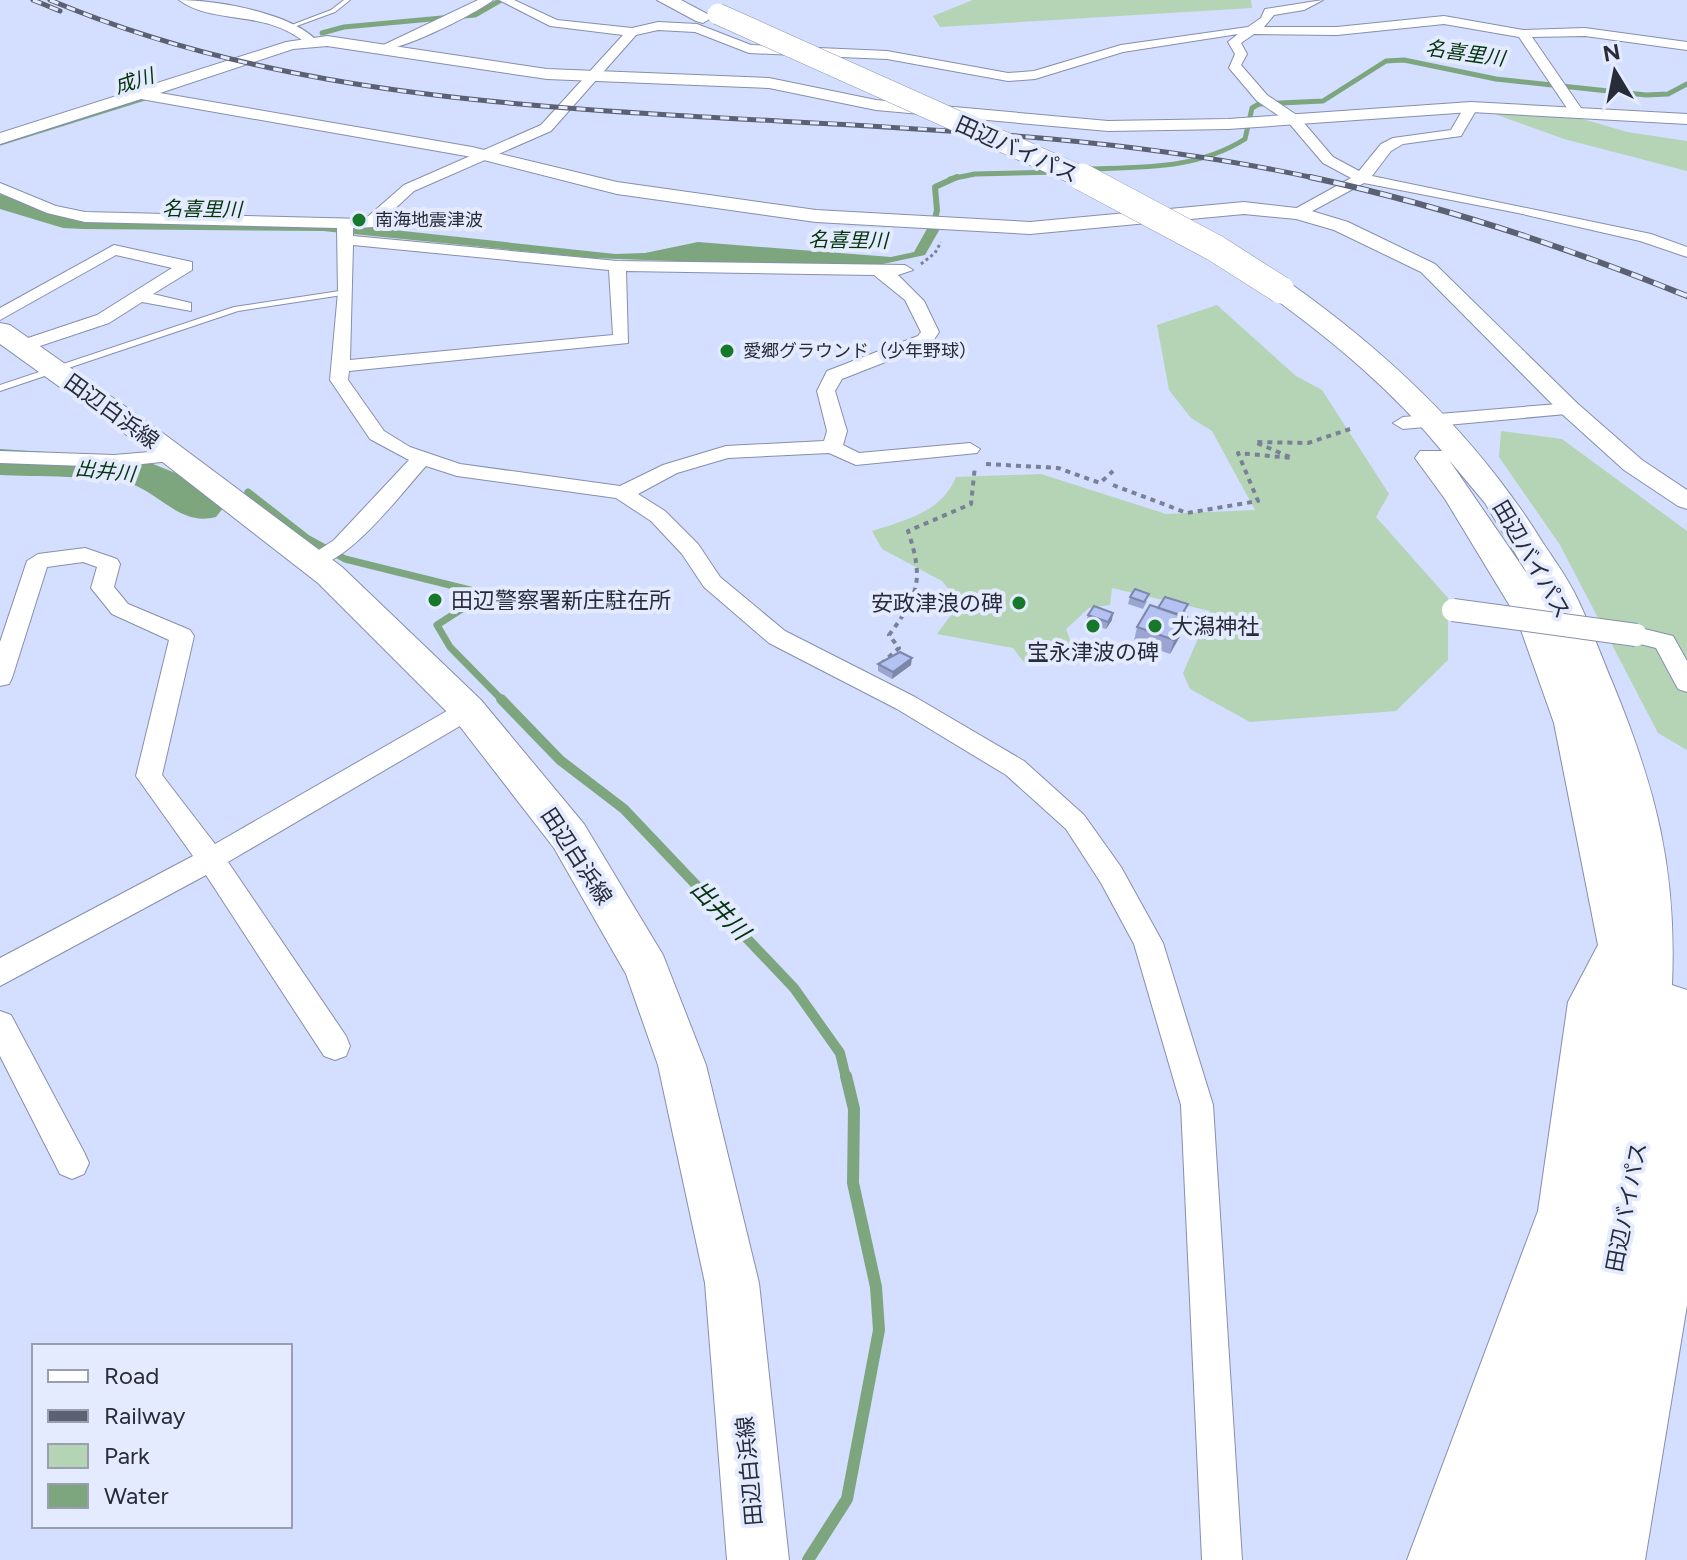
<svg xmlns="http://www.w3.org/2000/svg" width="1687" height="1560" viewBox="0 0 1687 1560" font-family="Figtree,'Noto Sans JP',sans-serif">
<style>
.green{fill:#b4d4b5}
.water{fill:#7da67f}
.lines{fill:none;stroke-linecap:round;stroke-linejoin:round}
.stream-far4{stroke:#7da67f;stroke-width:5}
.stream-far3{stroke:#7da67f;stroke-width:6}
.stream-far2{stroke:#7da67f;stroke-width:7}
.stream-far1{stroke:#7da67f;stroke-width:10}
.stream{stroke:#7da67f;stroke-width:12}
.river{fill:#7da67f;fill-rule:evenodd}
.service-casing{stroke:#868fac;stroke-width:2}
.minor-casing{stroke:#868fac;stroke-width:2}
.tertiary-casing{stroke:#868fac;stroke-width:2}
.primary-casing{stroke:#868fac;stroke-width:2}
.trunk-casing{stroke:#868fac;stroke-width:2}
.path-far1{stroke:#7a8196;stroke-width:3;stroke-dasharray:3 3;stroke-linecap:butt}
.path{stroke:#7a8196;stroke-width:4;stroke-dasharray:5 5;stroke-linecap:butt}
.service{fill:#fff;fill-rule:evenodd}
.minor{fill:#fff;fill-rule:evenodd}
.tertiary{fill:#fff;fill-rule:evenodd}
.primary{fill:#fff;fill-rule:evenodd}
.trunk{fill:#fff;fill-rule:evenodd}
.rail-far1-casing{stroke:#5b6173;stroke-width:5}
.rail-casing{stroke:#5b6173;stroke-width:6}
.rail-far1{stroke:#e5ebff;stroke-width:3;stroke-dasharray:9;stroke-linecap:butt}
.rail{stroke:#e5ebff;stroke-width:4;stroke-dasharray:12;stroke-linecap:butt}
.minor-bridge-casing{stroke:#868fac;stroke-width:24;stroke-linecap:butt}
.trunk-bridge-far1-casing{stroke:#868fac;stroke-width:22;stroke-linecap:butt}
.trunk-bridge-casing{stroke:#868fac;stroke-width:28;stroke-linecap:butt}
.minor-bridge{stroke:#fff;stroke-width:22}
.trunk-bridge-far1{stroke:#fff;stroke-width:21}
.trunk-bridge{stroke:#fff;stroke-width:27}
.wall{fill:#9aa6d1}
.shaded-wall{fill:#7d87aa}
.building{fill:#b3c1f3;stroke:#7d87aa;stroke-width:2}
.poi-dot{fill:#15782a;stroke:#e5ebff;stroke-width:3}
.labels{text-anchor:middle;stroke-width:8;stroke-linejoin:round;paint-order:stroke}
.far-poi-label{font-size:18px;fill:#282c38;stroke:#e5ebff;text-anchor:start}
.far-water-label{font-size:20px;font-style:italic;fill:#04340e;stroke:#e5ebff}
.street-label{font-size:22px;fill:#282c38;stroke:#e5ebff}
.poi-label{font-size:22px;fill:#282c38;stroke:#e5ebff;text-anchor:start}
.water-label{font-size:24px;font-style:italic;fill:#04340e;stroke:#e5ebff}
</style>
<rect width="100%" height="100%" fill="#d4defe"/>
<path class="green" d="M 973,0 L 1251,0 L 1252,8 L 940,27 L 933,16 Z
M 1489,112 L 1565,114 L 1627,132 L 1687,141 L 1687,171 L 1564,139 Z
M 1217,305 L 1296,376 L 1322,390 L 1389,494 L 1376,517 L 1448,598 L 1448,660 L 1396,711 L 1250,722 L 1190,689 L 1183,673 L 1210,611 L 1112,588 L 1110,605 L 1089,608 L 1066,629 L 1076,656 L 1026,665 L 1013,648 L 937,634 L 960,603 L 942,581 L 882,549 L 872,531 C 906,520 942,512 956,477 L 1041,474 L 1166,514 L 1255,510 L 1212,431 L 1191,418 L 1169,390 L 1157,325 Z
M 1501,431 L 1562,439 L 1687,531 L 1687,750 L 1658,733 L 1560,545 L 1499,457 Z"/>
<path class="water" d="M 0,194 L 81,222 L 366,227 L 615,254 L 645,253 L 698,242 L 891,257 L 914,252 L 928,227 L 941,227 L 925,255 L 864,268 L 591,258 L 323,231 L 82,229 L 63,228 L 0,209 Z"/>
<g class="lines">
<path class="stream-far4" d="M 322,33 L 344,27 L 475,15 L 501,0
M 0,143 L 151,96
M 1085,169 C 1141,167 1196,170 1245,139 L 1252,108 L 1259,104 L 1323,101 L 1386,61 L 1404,60 L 1496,79 L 1646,95 L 1668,94 L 1687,84
M 950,179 L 975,174 L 1059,172"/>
<path class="stream-far3" d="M 933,228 L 937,210 L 935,187 L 957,177"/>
<path class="stream-far2" d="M 248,492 L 307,538 L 345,559 L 470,590 L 479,598 L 437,625 L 450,647 L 503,701"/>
<path class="stream-far1" d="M 501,699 L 560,760 L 624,809 L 794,988 L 840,1053 L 846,1078"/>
<path class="stream" d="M 808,1560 L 847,1499 L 879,1330 L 876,1287 L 853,1183 L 854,1109 L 846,1076"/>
<path class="river" d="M 0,449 L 138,458 L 178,474 L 216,499 L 223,508 L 216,517 C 181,526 163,496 132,484 C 107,475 31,477 0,475 Z"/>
<defs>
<path id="service" d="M 344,0 L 350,0 L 335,12 L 294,27 L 289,26 L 331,10 Z
M 346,290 L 349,290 L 349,294 L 238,311 L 0,391 L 0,385 L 234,307 Z"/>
<path id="minor" d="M 179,0 C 216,0 292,13 317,41 L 307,44 C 265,8 215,26 179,0 Z
M 478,0 L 493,0 C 478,13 388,58 375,49 Z
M 499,0 L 514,0 L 557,20 L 632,28 L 658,22 L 697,24 L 751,45 L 887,51 L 1008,73 L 1034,71 L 1121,45 L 1248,27 L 1261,18 L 1265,9 L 1323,0 L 1304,10 L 1274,15 L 1264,27 L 1337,27 L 1444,16 L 1523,30 L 1585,28 L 1687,42 L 1687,50 L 1585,36 L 1532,37 L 1583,111 L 1576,115 L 1571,114 L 1519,37 L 1444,24 L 1337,35 L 1254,34 L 1241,43 L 1247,54 L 1241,65 L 1267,95 L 1298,116 L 1333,157 L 1359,171 L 1381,144 L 1393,138 L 1451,130 L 1466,104 L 1476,104 L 1478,107 L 1461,136 L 1403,144 L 1391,151 L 1372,176 L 1651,234 L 1687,247 L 1687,257 L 1640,241 L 1518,213 L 1364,183 L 1303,216 L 1293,216 L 1293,210 L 1351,178 L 1323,163 L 1288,122 L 1257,101 L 1229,68 L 1235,54 L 1228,42 L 1238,34 L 1123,52 L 1035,79 L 1008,81 L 887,59 L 749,53 L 695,32 L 658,30 L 636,35 L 551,131 L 414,191 L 375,227 L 353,228 L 353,236 L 617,261 L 905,265 L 913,270 L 898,275 L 924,301 L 939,332 L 931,344 L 842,379 L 835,391 L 847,431 L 843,445 L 859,453 L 970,443 L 980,449 L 977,453 L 856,465 L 829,453 L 728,458 L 677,473 L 638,494 L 665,511 L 698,544 L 720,577 L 785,631 L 915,697 L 1024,761 L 1084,815 L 1121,867 L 1163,943 L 1213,1105 L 1242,1560 L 1202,1560 L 1181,1105 L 1134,944 L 1101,883 L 1066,829 L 1006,775 L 897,709 L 769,643 L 704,587 L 682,554 L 651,521 L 616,498 L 457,476 L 426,466 C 403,491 341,575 305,566 L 302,561 L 334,540 L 409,460 L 370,439 L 330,380 L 338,292 L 337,228 L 85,222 L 47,213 L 0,193 L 0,183 L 56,206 L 85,212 L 365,219 L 404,185 L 541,125 L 623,35 L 550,26 ZM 353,245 L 609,270 L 613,335 L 350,360 ZM 626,271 L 874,275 L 905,300 L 921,332 L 918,336 L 827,371 L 817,391 L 827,431 L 824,441 L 726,446 L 663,465 L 620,486 L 460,464 L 410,447 L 384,431 L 348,380 L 349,371 L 628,343 Z
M 114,245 L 192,262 L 192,270 L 153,294 L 191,303 L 191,311 L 142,302 L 109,323 L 28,350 L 16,350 L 16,342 L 97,315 L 172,268 L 116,255 L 0,320 L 0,308 Z
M 1570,403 L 1580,409 L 1577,413 L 1403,429 L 1393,423 L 1403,417 Z
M 173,450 L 183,456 L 180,460 L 114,467 L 0,463 L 0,451 L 114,455 Z
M 85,548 L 117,559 L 120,564 L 114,587 L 128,604 L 190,630 L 194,636 L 162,775 L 215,844 L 459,704 L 477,704 L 480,710 L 477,716 L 228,862 L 346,1036 L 350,1046 L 346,1056 L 335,1060 L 324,1056 L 206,875 L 0,986 L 0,958 L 193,856 L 136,776 L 169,640 L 112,614 L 91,588 L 97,567 L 83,562 L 47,567 L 12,678 L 9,684 L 0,686 L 0,642 L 27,561 L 38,554 Z
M 1636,627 L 1673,636 L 1687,661 L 1687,692 L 1678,689 L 1656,648 L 1628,641 L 1624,635 Z
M 0,1011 L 11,1015 L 84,1152 L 89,1163 L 84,1174 L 72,1179 L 60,1174 L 0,1056 Z"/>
<path id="tertiary" d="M 327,36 L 547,69 L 769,78 L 876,100 L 1108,121 L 1228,119 L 1471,102 L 1687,114 L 1687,124 L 1471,112 L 1228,129 L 1108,131 L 876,110 L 769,88 L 547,79 L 327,46 L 293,49 L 160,93 L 472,147 L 617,182 L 816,210 L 1030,222 L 1244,202 L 1305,209 L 1348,222 L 1435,264 L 1578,404 L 1642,460 L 1687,490 L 1687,509 L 1678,506 L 1624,470 L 1562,414 L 1421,272 L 1334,230 L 1296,219 L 1244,214 L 1030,234 L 816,222 L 617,194 L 472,157 L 141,99 L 0,144 L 0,133 L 286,42 Z"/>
<path id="primary" d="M 0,323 L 10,325 L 164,434 L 342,567 L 481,700 L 584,824 L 663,955 L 706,1065 L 759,1283 L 789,1560 L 727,1560 L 705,1283 L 658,1065 L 626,974 L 554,848 L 455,720 L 318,583 L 142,446 L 0,344 Z"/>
<path id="trunk" d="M 657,0 L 681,0 L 713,17 L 703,23 L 696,21 Z
M 1281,282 L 1291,284 C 1391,355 1478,438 1543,543 C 1555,561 1569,580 1578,600 C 1591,627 1601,656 1613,684 C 1656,789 1677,870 1672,985 L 1687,990 L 1687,1305 L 1645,1560 L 1407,1560 L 1538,1211 L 1568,1002 L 1598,945 L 1554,723 L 1516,616 L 1445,499 L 1415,458 L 1420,451 L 1442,451 C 1393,391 1334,342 1271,296 L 1267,290 L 1271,284 ZM 1449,460 L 1485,503 L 1530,578 Z"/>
</defs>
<use href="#service" class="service-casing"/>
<use href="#minor" class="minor-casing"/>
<use href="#tertiary" class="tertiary-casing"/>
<use href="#primary" class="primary-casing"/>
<use href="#trunk" class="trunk-casing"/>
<path class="path-far1" d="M 921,264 L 935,253 L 941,242"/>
<path class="path" d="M 986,464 L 1058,468 L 1100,483 L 1113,471
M 1113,485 L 1187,513 L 1258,501 L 1238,453 L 1292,458 L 1255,442 L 1308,443 L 1353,428
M 881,664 L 899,648 L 889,635 C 919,595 924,579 908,531 L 971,504 L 975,466"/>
<use href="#service" class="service"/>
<use href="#minor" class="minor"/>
<use href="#tertiary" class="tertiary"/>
<use href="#primary" class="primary"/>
<use href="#trunk" class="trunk"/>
<defs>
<path id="rail-far1" d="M 33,0 L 60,11
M 50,0 C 246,83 459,102 670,115 C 888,128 1105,132 1319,179"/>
<path id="rail" d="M 1310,177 C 1440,205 1564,246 1687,296"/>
</defs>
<use href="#rail-far1" class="rail-far1-casing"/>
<use href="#rail" class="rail-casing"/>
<use href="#rail-far1" class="rail-far1"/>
<use href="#rail" class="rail"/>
<defs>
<path id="minor-bridge" d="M 1453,610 L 1636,635"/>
<path id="trunk-bridge-far1" d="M 718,14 L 1086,179"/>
<path id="trunk-bridge" d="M 1082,177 L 1215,248 L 1281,290"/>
</defs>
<use href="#minor-bridge" class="minor-bridge-casing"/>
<use href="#trunk-bridge-far1" class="trunk-bridge-far1-casing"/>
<use href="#trunk-bridge" class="trunk-bridge-casing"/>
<use href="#minor-bridge" class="minor-bridge"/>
<use href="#trunk-bridge-far1" class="trunk-bridge-far1"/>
<use href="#trunk-bridge" class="trunk-bridge"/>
</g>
<path class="wall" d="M 1130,597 L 1147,601 L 1143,609 L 1128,604 Z
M 1158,608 L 1186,611 L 1183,616 L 1183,631 L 1170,654 L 1134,641 L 1137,627 Z
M 1088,615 L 1112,620 L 1106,629 L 1086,622 Z
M 878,664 L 911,665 L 892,679 L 878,671 Z"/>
<path class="shaded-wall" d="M 1113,613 L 1112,620 L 1106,629 L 1108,622 Z
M 1187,617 L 1183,631 L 1170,654 L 1174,640 Z
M 912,658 L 911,665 L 892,679 L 893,672 Z"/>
<path class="building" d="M 1135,589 L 1149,594 L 1144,602 L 1130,597 Z
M 1165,597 L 1188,604 L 1181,616 L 1158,608 Z
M 1150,605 L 1187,617 L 1174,640 L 1137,627 Z
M 1094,606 L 1113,613 L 1108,622 L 1088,615 Z
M 900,652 L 912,658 L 893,672 L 878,664 Z"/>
<g class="poi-dot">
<circle cx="359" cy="220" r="8"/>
<circle cx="727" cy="351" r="8"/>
<circle cx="435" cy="600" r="8"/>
<circle cx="1019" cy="603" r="8"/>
<circle cx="1093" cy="626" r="8"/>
<circle cx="1155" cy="626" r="8"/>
</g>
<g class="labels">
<g class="far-poi-label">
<text x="375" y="226">南海地震津波</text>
<text x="743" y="357">愛郷グラウンド（少年野球）</text>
</g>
<g class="far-water-label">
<text transform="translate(1465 53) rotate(8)" y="7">名喜里川</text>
<text transform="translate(134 81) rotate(-18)" y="7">成川</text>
<text transform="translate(202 209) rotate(1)" y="7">名喜里川</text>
<text transform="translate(848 240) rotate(1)" y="7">名喜里川</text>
<text transform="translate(105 471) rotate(6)" y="7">出井川</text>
</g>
<g class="street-label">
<text transform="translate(1017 149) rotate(24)" y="8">田辺バイパス</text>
<text transform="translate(112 411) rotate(36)" y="8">田辺白浜線</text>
<text transform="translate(1532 559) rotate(60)" y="8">田辺バイパス</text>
<text transform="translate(577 856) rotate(57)" y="8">田辺白浜線</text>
<text transform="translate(1626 1207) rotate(-79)" y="8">田辺バイパス</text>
<text transform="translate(749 1471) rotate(-95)" y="8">田辺白浜線</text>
</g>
<g class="poi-label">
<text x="451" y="608">田辺警察署新庄駐在所</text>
<text x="1003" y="611" text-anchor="end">安政津浪の碑</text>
<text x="1171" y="634">大潟神社</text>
<text x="1093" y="660" text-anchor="middle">宝永津波の碑</text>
</g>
<g class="water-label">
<text transform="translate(720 910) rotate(46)" y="8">出井川</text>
</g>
</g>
<rect x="32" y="1344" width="260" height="184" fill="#e5ebff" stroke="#999faf" stroke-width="2"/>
<rect x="48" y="1370" width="40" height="12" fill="#ffffff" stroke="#999faf" stroke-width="2"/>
<text x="104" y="1384" font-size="24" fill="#282c38">Road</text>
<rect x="48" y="1410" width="40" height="12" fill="#5b6173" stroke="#999faf" stroke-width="2"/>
<text x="104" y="1424" font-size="24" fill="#282c38">Railway</text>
<rect x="48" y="1444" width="40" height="24" fill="#b4d4b5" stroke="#999faf" stroke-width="2"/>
<text x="104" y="1464" font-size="24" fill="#282c38">Park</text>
<rect x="48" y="1484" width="40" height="24" fill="#7da67f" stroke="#999faf" stroke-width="2"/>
<text x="104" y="1504" font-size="24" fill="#282c38">Water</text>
<g transform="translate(1615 72) rotate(350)" stroke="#e5ebff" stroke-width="6" paint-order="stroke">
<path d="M0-6L14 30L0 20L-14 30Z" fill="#282c38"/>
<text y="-12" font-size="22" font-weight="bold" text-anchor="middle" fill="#282c38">N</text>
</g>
</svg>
